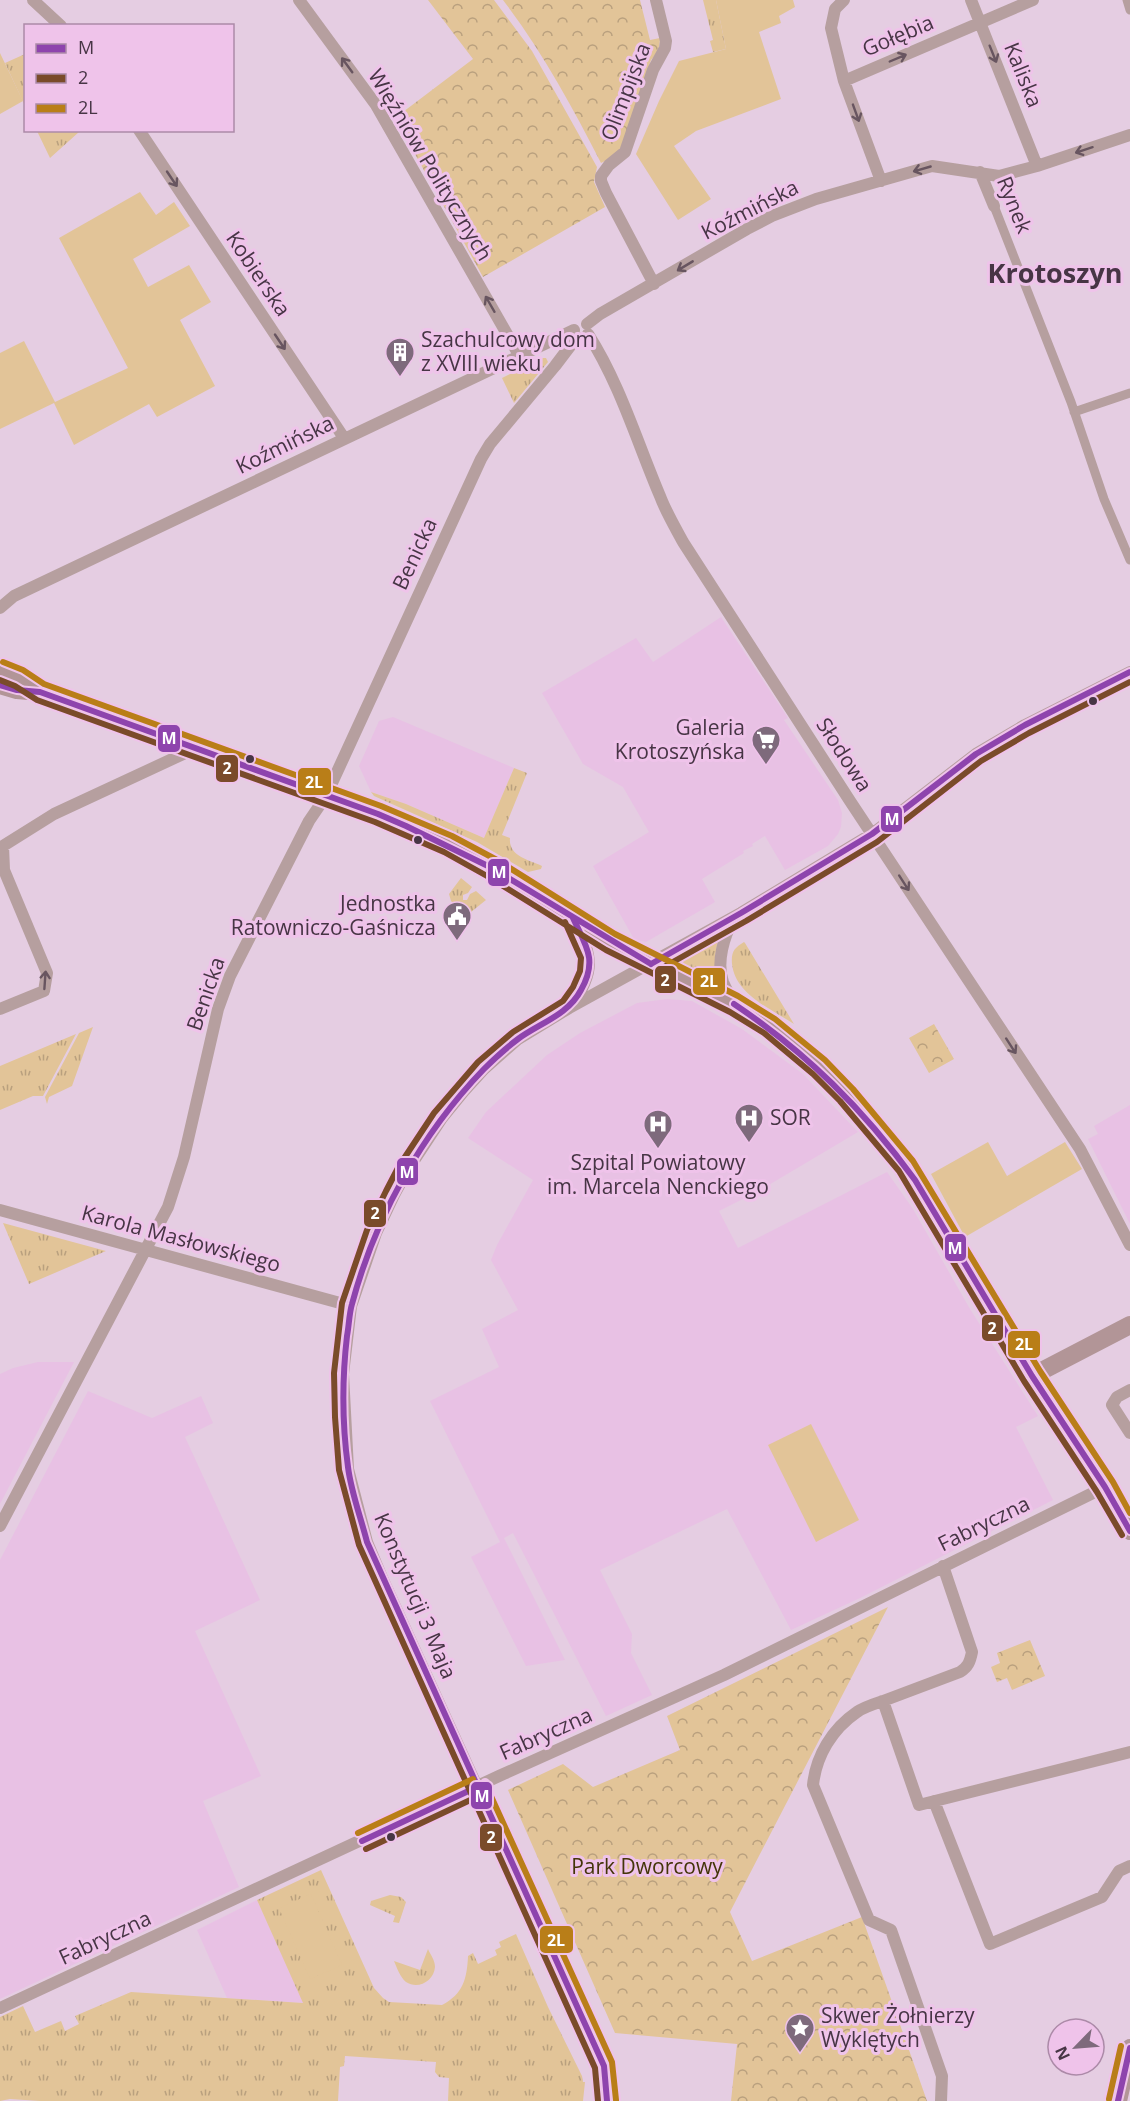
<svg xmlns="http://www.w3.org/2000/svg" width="1130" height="2101" font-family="'Open Sans',sans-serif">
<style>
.built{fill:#e8c1e4}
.grass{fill:url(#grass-tufts)}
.park{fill:url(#park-crowns)}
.garden{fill:#e2c498}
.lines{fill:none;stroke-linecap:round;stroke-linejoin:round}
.pedestrian{stroke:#b69f9f;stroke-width:9}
.minor{stroke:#b69f9f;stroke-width:12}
.primary{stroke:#b29597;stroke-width:18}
.bus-1-casing{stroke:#efc3ea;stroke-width:10}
.bus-2-casing{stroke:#efc3ea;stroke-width:10}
.bus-3-casing{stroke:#efc3ea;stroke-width:10}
.bus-1{stroke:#8e44ad;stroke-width:6}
.bus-2{stroke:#7a4b2a;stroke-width:6}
.bus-3{stroke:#b97e18;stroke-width:6}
.oneway{stroke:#685560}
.bus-dot{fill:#473545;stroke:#efc3ea;stroke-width:2}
.labels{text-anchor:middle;stroke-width:6;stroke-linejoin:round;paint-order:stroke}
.street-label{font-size:21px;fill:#473545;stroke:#efc3ea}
.poi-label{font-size:21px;fill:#473545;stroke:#efc3ea;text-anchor:start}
.park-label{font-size:21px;fill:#443509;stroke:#efc3ea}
.district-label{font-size:27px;font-weight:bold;fill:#473545;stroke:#efc3ea}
.line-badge{stroke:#efc3ea;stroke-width:2}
.badge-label{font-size:16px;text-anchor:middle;font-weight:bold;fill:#fff}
</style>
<defs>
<pattern id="grass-tufts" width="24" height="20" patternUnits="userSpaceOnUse" patternTransform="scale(1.5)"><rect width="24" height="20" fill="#e2c498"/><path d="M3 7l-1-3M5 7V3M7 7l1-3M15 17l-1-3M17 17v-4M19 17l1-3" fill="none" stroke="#b9a07e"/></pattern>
<pattern id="park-crowns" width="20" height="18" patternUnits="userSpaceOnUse" patternTransform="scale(1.5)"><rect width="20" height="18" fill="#e2c498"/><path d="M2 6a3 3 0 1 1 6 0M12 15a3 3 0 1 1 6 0" fill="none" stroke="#b9a07e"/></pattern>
</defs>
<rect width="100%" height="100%" fill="#e5cde2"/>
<path class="built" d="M 721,617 L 788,718 L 784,720 L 838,800 L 842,813 L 841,827 L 838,834 L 828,846 L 785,870 L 765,836 L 752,844 L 753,846 L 743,851 L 744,853 L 702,879 L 715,902 L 646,942 L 634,939 L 593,866 L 649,832 L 623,787 L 583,764 L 542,693 L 636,638 L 653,662 Z
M 393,717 L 514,768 L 484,838 L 406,804 L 371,792 L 359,766 L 379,721 Z
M 667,999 L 692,1001 L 742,1029 L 803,1074 L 858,1132 L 757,1192 L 719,1211 L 738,1248 L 887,1172 L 913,1209 L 970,1309 L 1038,1416 L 1016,1427 L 1053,1500 L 860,1598 L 791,1630 L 727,1509 L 600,1570 L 632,1634 L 631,1653 L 652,1695 L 606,1716 L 513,1533 L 504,1538 L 565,1660 L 526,1666 L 471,1557 L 500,1542 L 430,1401 L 499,1367 L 482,1329 L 518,1310 L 491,1260 L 497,1245 L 533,1180 L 468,1138 L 486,1112 L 547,1055 L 580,1033 L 637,1003 Z
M 1130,1105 L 1130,1224 L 1088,1139 L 1098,1134 L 1094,1126 Z
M 38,1362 L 74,1362 L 0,1504 L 0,1374 L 13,1368 Z
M 88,1391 L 152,1418 L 201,1396 L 213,1423 L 185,1437 L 260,1600 L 195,1631 L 261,1776 L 203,1801 L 239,1887 L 0,1999 L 0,1560 Z
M 257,1900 L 304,2003 L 227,1998 L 197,1930 Z"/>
<path class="grass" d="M 703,0 L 716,0 L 726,49 L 713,52 L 710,41 L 713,40 Z
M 25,54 L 25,106 L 5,63 Z
M 78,130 L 79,132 L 50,158 L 37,131 Z
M 543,358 L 546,358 L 548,362 L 514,403 L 502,378 Z
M 514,768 L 527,773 L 502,835 L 510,838 C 508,856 529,860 542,866 L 541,869 L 528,872 L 477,842 L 374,796 L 371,792 L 406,804 L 484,838 Z
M 461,878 L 472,887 L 468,893 L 463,895 L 463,900 L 467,900 L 470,894 L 476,891 L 486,900 L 466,916 L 451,901 L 449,894 Z
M 715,938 L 718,940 L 715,957 L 717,984 L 687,970 L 683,962 L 685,957 Z
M 744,942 L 745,943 L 794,1024 C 771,1009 735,994 732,964 C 731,952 734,948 744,942 Z
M 93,1027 L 72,1086 L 49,1097 L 47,1104 L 45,1097 L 79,1033 Z
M 76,1034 L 43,1096 L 33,1096 L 0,1110 L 0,1066 Z
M 3,1223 L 106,1251 L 29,1284 Z
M 321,1870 L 374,1988 L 383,1998 L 389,2002 L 442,2005 C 463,1994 467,1979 468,1956 L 473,1953 L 478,1964 L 497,1955 L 495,1950 L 501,1947 L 499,1942 L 516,1934 L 548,2007 L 582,2076 L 583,2082 L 585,2082 L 583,2101 L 448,2101 L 449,2078 L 439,2077 L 435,2072 L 436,2062 L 345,2056 L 344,2066 L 340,2067 L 338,2101 L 40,2101 L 10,2099 L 0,2101 L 0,2017 L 23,2006 L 35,2032 L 61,2021 L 65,2031 L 79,2024 L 75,2016 L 131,1992 L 303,2003 L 257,1900 Z
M 390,1895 L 401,1897 L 406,1902 L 399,1923 L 393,1922 L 395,1916 L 370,1905 L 371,1901 Z
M 428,1949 C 430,1954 435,1960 435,1967 C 434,1981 418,1990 406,1982 C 400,1977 397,1968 394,1961 L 420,1970 Z"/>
<path class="park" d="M 428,0 L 494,0 L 532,51 L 597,167 L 594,182 L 605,207 L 483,277 L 395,118 L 473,59 Z
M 503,0 L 640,0 L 650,40 L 660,38 C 660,47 657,54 651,60 L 623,145 C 617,155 611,158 601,163 C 572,106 542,51 503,0 Z
M 934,1024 L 954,1059 L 929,1073 L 909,1038 Z
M 888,1607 L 730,1912 L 752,1961 L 862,1917 L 927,2101 L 731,2101 L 737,2044 L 615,2033 L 508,1790 L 563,1764 L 593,1787 L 680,1750 L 667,1716 Z
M 1030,1640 L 1045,1676 L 1012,1690 L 1007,1678 L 997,1682 L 991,1667 L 1000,1663 L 997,1653 Z"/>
<path class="garden" d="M 716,0 L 793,0 L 795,7 L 779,16 L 781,23 L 759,32 L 781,99 L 696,131 L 674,146 L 711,199 L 678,220 L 636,154 L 659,101 L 679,61 L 726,49 Z
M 0,53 L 23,101 L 0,114 Z
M 140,192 L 156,215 L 174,202 L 190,226 L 133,259 L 148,287 L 189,265 L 211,302 L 180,320 L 215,386 L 157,417 L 149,404 L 74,445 L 54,403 L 0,429 L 0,353 L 24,341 L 55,402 L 128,368 L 59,238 Z
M 988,1142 L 1007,1176 L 1065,1142 L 1082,1169 L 965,1237 L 931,1174 Z
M 811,1424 L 859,1520 L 816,1542 L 768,1445 Z
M 311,1894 L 342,1965 L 310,1979 L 279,1908 Z"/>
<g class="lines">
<path class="pedestrian" d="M 1127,0 L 1130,10
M 994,206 L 1071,402 L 1104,499 L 1130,560
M 1074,412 L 1130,393"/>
<path class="minor" d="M 33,0 L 61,26
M 299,0 L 376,105 L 519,355
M 844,0 L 835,9 L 831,28 L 844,81 L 881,181
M 971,0 L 1037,166
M 844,81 L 1033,0
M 139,130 L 344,438
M 980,172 L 994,206
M 654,284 L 606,193 L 601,181 L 601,176 L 609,165 L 625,152 L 653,70 L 665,48 L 666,41 L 656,0
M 587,324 L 600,314 L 747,229 L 772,216 L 816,199 L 932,166 L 999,176 L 1037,166 L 1130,135
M 588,334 C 620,384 637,442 660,496 C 666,512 675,527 683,542 L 850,801 L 1080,1149 L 1130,1245
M 0,608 L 14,596 L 574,330
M 734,918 C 724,936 716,962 723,982 C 726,989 730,996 734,1003
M 572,1005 C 595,972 593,957 575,922
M 0,1009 L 44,991 L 47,973 L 4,870 L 3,846 L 54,814 L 196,748
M 0,1210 L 351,1306
M 1130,1390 L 1117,1397 L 1112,1405 L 1130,1433
M 0,1526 L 168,1207 L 184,1157 L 218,1009 L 230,976 L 309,821 L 326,796 L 481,459 L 490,444 L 555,366 L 577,337
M 943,1566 L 972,1652 C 970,1662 968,1667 960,1672 L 883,1701 L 919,1805 L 1130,1752
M 883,1701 C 874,1704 864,1707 857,1712 C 832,1729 816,1756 813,1785 L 869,1920 L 891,1930 L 942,2076 L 941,2101
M 934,1801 L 990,1944 L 1102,1897 L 1119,1871 L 1130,1866
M 0,2008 L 499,1776 L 724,1675 L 1105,1487
M 607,2101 L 604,2066 L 383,1580 L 367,1542 L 348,1469 L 343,1374 L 351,1306 L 376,1233 L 394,1195 L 407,1171 L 442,1118 L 464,1091 L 484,1069 L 518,1039 L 569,1008 L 741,913 L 872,834 L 976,754 L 1025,725 L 1130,672"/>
<path class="primary" d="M 0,670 L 19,678 L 39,691
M 0,685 L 17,690 L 40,692 L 378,814 C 417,831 457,847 494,869 C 534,893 572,920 613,943 C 652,966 694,982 733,1003 C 764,1020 794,1044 820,1068 C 907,1148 958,1253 1018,1354 C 1055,1414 1097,1470 1130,1531
M 1032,1376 L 1130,1325
M 1118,2101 L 1130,2048"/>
<g class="bus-1-casing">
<path id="bus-1" d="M 0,685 L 17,690 L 40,692 L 378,814 L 406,826 L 490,867 L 651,964
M 573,918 C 586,946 598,960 581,990 C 568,1015 540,1023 518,1039 C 506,1048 494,1059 484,1069 C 421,1134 375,1218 352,1304 C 349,1314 349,1326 347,1336 C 342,1379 342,1423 348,1467 C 351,1492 361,1518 367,1542 L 604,2066 L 607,2101
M 651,964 L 741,913 L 872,834 L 976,754 L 1025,725 L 1130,672
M 734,1004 C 807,1053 863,1109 915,1180 L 1032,1376 L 1105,1487 L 1130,1531
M 362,1841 L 477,1787
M 1118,2101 L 1130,2048"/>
</g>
<g class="bus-2-casing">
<path id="bus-2" d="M 0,680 L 15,686 L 37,700 L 375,822 L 444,852 L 487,876 L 606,950 L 730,1012 L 764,1033 L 813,1074 L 840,1101 L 899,1171 L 1024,1381 L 1097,1492 L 1122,1535
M 565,922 L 581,958 L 580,971 L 573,987 L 563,1001 L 513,1032 L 478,1062 L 434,1113 L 399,1166 L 386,1191 L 367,1230 L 342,1303 L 334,1373 L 335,1417 L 339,1470 L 359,1545 L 595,2068 L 598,2101
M 655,972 L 746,921 L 877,842 L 981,761 L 1029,733 L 1130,682
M 366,1849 L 481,1795"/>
</g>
<g class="bus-3-casing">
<path id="bus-3" d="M 3,662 L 23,670 L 44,684 L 381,806 L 452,836 L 497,860 L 615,934 L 738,996 L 775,1019 L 825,1060 L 853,1089 L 913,1161 L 1040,1371 L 1113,1482 L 1130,1513
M 485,1783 L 612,2062 L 616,2100
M 358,1833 L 473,1779
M 1109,2099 L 1121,2046"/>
</g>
<use href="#bus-1" class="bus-1"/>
<use href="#bus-2" class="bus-2"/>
<use href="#bus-3" class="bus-3"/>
</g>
<defs><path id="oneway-shaft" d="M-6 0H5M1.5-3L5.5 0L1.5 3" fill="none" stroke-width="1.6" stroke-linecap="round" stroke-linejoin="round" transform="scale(1.5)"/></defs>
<g class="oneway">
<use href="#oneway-shaft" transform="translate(993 54) rotate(68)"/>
<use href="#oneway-shaft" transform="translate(898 58) rotate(-23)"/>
<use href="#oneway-shaft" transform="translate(347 65) rotate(-126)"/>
<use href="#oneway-shaft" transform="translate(856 113) rotate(70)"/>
<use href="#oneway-shaft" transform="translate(1084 150) rotate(162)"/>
<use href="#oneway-shaft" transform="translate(922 169) rotate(164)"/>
<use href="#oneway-shaft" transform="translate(172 179) rotate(56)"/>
<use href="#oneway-shaft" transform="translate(685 266) rotate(149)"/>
<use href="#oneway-shaft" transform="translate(490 304) rotate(-120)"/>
<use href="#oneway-shaft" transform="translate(280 342) rotate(56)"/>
<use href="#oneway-shaft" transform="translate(904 883) rotate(57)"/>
<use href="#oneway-shaft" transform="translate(45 980) rotate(-86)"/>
<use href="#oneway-shaft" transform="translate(1011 1046) rotate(57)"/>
</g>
<defs>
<g id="building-pin" transform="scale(1.5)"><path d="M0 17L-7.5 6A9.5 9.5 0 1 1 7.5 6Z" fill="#7e6a7c" stroke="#efc3ea"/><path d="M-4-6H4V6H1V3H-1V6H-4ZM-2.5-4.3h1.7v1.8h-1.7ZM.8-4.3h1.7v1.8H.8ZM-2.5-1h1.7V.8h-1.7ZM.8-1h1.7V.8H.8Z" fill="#fff"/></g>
<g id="supermarket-pin" transform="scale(1.5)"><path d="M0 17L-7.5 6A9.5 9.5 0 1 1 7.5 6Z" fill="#7e6a7c" stroke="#efc3ea"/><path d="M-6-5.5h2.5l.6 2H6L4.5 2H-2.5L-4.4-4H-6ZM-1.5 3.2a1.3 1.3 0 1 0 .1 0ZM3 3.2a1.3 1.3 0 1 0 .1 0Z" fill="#fff"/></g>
<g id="civic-pin" transform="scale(1.5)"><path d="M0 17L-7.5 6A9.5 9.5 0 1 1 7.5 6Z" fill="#7e6a7c" stroke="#efc3ea"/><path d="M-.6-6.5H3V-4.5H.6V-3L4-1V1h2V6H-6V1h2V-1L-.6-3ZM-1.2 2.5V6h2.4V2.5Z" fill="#fff"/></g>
<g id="hospital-pin" transform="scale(1.5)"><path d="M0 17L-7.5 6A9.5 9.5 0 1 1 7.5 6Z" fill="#7e6a7c" stroke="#efc3ea"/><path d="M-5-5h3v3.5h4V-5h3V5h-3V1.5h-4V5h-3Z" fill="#fff"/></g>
<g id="sight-pin" transform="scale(1.5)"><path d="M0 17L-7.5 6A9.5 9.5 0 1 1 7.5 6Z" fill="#7e6a7c" stroke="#efc3ea"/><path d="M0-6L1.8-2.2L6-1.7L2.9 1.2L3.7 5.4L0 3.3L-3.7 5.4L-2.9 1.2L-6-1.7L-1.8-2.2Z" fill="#fff"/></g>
</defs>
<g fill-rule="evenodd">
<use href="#building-pin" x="400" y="352"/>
<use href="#supermarket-pin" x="766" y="740"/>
<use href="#civic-pin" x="457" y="916"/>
<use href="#hospital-pin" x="749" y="1118"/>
<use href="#hospital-pin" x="658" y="1124"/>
<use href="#sight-pin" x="800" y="2028"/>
</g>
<g class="bus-dot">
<circle cx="1093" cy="701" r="5"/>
<circle cx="250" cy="759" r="5"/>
<circle cx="418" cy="840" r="5"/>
<circle cx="391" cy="1837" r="5"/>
</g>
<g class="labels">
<g class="street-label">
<text transform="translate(898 36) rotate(-23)" y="7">Gołębia</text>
<text transform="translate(1023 75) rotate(68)" y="7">Kaliska</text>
<text transform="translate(626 92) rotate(-69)" y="7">Olimpijska</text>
<text transform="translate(430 165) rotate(59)" y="7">Więźniów Politycznych</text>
<text transform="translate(1014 205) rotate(68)" y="7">Rynek</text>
<text transform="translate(750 210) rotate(-27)" y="7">Koźmińska</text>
<text transform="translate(258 274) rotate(56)" y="7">Kobierska</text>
<text transform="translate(285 445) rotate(-26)" y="7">Koźmińska</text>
<text transform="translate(415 554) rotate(-65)" y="7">Benicka</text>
<text transform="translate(844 755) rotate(57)" y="7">Słodowa</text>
<text transform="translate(206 994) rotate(-71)" y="7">Benicka</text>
<text transform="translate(181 1239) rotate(15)" y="7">Karola Masłowskiego</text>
<text transform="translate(984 1524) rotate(-26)" y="7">Fabryczna</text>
<text transform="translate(415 1596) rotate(67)" y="7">Konstytucji 3 Maja</text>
<text transform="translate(546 1734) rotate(-24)" y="7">Fabryczna</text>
<text transform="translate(105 1938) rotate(-25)" y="7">Fabryczna</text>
</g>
<g class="poi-label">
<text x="421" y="347">Szachulcowy dom<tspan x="421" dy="24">z XVIII wieku</tspan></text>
<text x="745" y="735" text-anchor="end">Galeria<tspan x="745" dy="24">Krotoszyńska</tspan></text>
<text x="436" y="911" text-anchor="end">Jednostka<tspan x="436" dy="24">Ratowniczo-Gaśnicza</tspan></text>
<text x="770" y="1125">SOR</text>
<text x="658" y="1170" text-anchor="middle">Szpital Powiatowy<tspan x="658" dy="24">im. Marcela Nenckiego</tspan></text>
<text x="821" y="2023">Skwer Żołnierzy<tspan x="821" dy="24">Wyklętych</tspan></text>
</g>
<g class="park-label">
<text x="647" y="1874">Park Dworcowy</text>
</g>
<g class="district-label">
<text x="1055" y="283">Krotoszyn</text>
</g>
</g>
<g class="line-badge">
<rect x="157" y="724" width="24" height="29" rx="6" fill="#8e44ad"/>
<rect x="215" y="754" width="24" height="29" rx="6" fill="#7a4b2a"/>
<rect x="297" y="767" width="35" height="29" rx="6" fill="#b97e18"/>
<rect x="880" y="805" width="23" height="28" rx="6" fill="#8e44ad"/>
<rect x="487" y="858" width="23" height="29" rx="6" fill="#8e44ad"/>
<rect x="654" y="965" width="23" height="29" rx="6" fill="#7a4b2a"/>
<rect x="692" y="967" width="34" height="29" rx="6" fill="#b97e18"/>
<rect x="396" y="1157" width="23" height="29" rx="6" fill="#8e44ad"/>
<rect x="363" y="1199" width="24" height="29" rx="6" fill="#7a4b2a"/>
<rect x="944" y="1233" width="23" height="29" rx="6" fill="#8e44ad"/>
<rect x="981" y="1314" width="23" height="28" rx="6" fill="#7a4b2a"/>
<rect x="1007" y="1330" width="34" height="29" rx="6" fill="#b97e18"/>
<rect x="470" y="1781" width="23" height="29" rx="6" fill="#8e44ad"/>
<rect x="479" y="1823" width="24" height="29" rx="6" fill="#7a4b2a"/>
<rect x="539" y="1925" width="35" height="29" rx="6" fill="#b97e18"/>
</g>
<g class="badge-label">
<text x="169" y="744">M</text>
<text x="227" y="774">2</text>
<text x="314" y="788">2L</text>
<text x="892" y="825">M</text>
<text x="499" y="878">M</text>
<text x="665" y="986">2</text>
<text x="709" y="987">2L</text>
<text x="407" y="1178">M</text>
<text x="375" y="1219">2</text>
<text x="955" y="1254">M</text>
<text x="992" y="1334">2</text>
<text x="1024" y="1350">2L</text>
<text x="482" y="1802">M</text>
<text x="491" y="1843">2</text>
<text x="556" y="1946">2L</text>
</g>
<rect x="24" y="24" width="210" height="108" fill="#efc3ea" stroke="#ac8aa8" stroke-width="1.5"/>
<rect x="36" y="44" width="30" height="9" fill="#8e44ad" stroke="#ac8aa8" stroke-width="1.5"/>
<text x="78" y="54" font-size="18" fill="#473545">M</text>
<rect x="36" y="74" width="30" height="9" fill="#7a4b2a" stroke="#ac8aa8" stroke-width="1.5"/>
<text x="78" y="84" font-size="18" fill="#473545">2</text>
<rect x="36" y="104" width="30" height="9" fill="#b97e18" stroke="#ac8aa8" stroke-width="1.5"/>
<text x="78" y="114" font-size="18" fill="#473545">2L</text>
<g transform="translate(1076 2047) rotate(245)"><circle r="28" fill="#efc3ea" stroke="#ac8aa8" stroke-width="1.5"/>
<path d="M0-4.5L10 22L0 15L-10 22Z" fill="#7e6a7c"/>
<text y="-9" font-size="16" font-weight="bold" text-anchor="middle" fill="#473545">N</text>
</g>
</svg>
